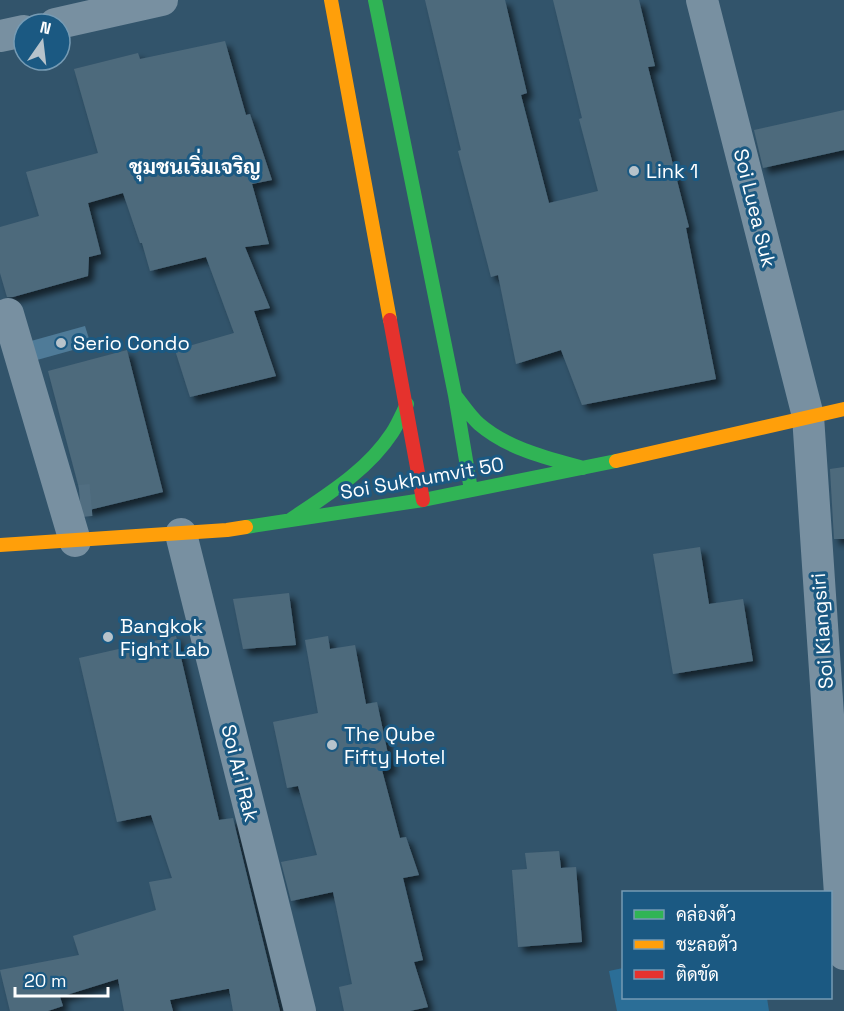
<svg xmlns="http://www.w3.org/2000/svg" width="844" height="1011" font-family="'Space Grotesk',Sarabun,sans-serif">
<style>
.green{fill:#2b6e97}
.water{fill:#4f7b98}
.building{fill:#4e6a7c;filter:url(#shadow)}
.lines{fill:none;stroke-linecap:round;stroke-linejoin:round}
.street-tunnel{stroke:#516e81;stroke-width:32;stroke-dasharray:32 16;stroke-linecap:butt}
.street{stroke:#7890a1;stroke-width:32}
.fast{stroke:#30b455;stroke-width:14}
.slow{stroke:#ff9f0a;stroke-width:14}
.jam{stroke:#e5322d;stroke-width:14}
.poi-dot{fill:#b7c3cb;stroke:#1b5982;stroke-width:2}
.labels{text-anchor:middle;stroke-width:6;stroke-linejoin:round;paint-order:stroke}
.poi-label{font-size:20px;fill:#fff;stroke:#1b5982;text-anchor:start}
.street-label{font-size:20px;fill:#fff;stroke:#1b5982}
.neighbourhood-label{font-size:21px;font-weight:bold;fill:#fff;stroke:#1b5982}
</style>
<defs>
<filter id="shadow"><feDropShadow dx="5.5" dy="5.5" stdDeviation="3" flood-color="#0009"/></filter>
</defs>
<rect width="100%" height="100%" fill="#32546b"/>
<path class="green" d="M 623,968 L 624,998 L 767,998 L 769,1011 L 617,1011 L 609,971 Z"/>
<path class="water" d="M 85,326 L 91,345 L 37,360 L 31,341 Z"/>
<path class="building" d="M 425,0 L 505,0 L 527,93 L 521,95 L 549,203 L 598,191 L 579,119 L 582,118 L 553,0 L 639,0 L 655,66 L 648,67 L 689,227 L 686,228 L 716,379 L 582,405 L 561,350 L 516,364 L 498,275 L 491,277 L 458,151 L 461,150 Z
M 225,41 L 246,115 L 250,114 L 272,180 L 252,184 L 269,244 L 245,247 L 270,308 L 254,311 L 276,376 L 190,397 L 175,350 L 234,333 L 206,257 L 150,271 L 142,243 L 140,243 L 123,193 L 88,203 L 101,254 L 89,257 L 88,276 L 13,297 L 7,297 L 0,273 L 0,227 L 39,216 L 26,172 L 98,153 L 74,69 L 138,53 L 140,59 Z
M 844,110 L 844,150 L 763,168 L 754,130 Z
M 127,350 L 163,492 L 85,511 L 48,371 Z
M 844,467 L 844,539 L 834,539 L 830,469 Z
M 700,547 L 709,604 L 743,599 L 753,661 L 673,674 L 653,554 Z
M 289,593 L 296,645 L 243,649 L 233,599 Z
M 176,636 L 219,820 L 233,818 L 280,1011 L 233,1011 L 229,989 L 227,989 L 170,1000 L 173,1011 L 124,1011 L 118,979 L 60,997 L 63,1006 L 48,1011 L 10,1011 L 0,970 L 79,955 L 73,936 L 156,910 L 149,882 L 172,878 L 151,815 L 117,822 L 79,658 Z
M 328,636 L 330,649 L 355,645 L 366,704 L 377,702 L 391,768 L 382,770 L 400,838 L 406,837 L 419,875 L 403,878 L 423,960 L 414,962 L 428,1007 L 410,1011 L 344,1011 L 339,987 L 352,984 L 333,892 L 291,901 L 281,862 L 317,855 L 298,786 L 287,788 L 273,722 L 318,713 L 305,640 Z
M 559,851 L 561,868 L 576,867 L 582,942 L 518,947 L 512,870 L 527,869 L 525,853 Z"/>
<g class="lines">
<path class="street-tunnel" d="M 80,501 L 91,500"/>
<path class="street" d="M 702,0 L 808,416 L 844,954
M 55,24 L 162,0
M 0,36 L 24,31
M 8,314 L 75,541
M 181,534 L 300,1011"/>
<path class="fast" d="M 375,0 L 455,395 L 471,490
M 455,395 C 463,405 470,416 479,424 C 508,449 547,458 583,468
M 290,520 C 327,495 367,471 392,433 C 398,424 402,414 407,404
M 246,527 L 423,500 L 616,461"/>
<path class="slow" d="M 331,0 L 390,320
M 616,461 L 844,409
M 0,545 L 227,530 L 246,527"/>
<path class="jam" d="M 390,320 L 423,500"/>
</g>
<g class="poi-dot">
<circle cx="634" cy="171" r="6"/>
<circle cx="61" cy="343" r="6"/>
<circle cx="108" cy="637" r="6"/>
<circle cx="332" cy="745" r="6"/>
</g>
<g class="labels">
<g class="poi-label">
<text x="646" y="178">Link 1</text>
<text x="73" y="350">Serio Condo</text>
<text x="120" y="633">Bangkok<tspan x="120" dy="23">Fight Lab</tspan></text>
<text x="344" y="741">The Qube<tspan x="344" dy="23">Fifty Hotel</tspan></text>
</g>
<g class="street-label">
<text transform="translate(755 208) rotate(76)" y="7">Soi Luea Suk</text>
<text transform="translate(422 478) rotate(-10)" y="7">Soi Sukhumvit 50</text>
<text transform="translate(822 631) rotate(-94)" y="7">Soi Kiangsiri</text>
<text transform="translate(240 773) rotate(76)" y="7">Soi Ari Rak</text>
</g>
<g class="neighbourhood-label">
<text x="195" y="174">ชุมชนเริ่มเจริญ</text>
</g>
</g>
<rect x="622" y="891" width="210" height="108" fill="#1b5982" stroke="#769bb4" stroke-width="1.5"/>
<rect x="634" y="910" width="30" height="9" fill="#30b455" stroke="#769bb4" stroke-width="1.5"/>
<text x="676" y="921" font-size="18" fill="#ffffff">คล่องตัว</text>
<rect x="634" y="940" width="30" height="9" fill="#ff9f0a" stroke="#769bb4" stroke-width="1.5"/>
<text x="676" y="951" font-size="18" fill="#ffffff">ชะลอตัว</text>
<rect x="634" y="970" width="30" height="9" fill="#e5322d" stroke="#769bb4" stroke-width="1.5"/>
<text x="676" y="981" font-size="18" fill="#ffffff">ติดขัด</text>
<g transform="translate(42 42) rotate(14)"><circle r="28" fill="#1b5982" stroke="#769bb4" stroke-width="1.5"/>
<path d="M0-4.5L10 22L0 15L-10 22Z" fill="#b7c3cb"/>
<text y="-9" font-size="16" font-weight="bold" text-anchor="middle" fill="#ffffff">N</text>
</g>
<path d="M15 987v9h93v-9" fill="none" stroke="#ffffff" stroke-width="3"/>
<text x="24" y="987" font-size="18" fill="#ffffff" stroke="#1b5982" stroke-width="4.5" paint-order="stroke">20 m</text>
</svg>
